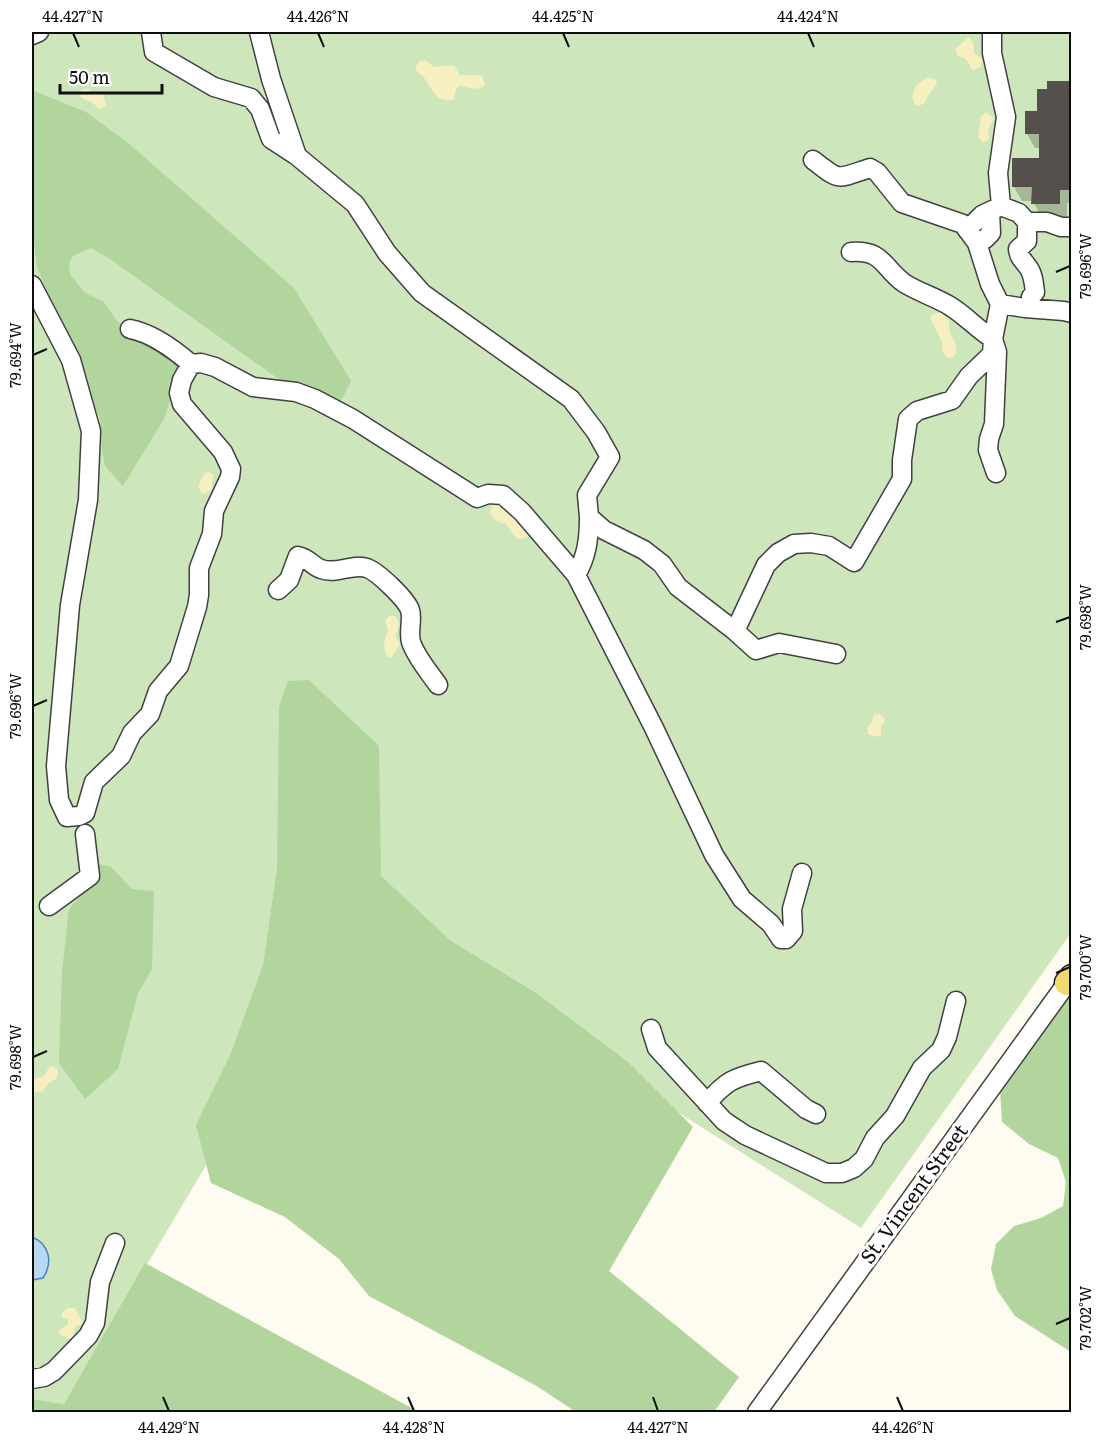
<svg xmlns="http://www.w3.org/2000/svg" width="1103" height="1444" font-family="Literata,serif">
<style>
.green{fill:#cee6bc}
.forest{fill:#b1d59c}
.sand{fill:#f6efc0}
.water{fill:#b8d7f1;stroke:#4585c3;stroke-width:1.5}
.shadow{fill:#0003}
.building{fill:#55504b}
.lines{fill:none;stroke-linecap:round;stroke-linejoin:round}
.minor-casing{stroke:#414141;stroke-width:21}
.major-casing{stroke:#1f1f1f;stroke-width:27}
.minor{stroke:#fff;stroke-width:18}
.major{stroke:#eeda70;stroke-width:24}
.ticks{fill:none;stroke:#0e0e0e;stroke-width:2}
.labels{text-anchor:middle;stroke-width:6;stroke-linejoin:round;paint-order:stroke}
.street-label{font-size:20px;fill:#0e0e0e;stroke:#fff}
.neatline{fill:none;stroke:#0e0e0e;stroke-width:2}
.ticks-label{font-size:15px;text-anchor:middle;fill:#0e0e0e}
</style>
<rect width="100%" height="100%" fill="#fefcf0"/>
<path class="green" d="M 32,32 L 1071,32 L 1071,933 L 861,1228 L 358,910 L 64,1404 L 32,1399 Z"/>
<path class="forest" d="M 32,90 L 86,112 L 127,142 L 294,288 L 351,381 L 339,405 L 287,385 L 110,259 L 91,248 L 73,256 L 69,264 L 70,274 L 85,293 L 104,302 L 117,321 L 182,362 L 164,419 L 123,486 L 105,466 L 102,451 L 100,419 L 37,267 L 32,225 Z
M 309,680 L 379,746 L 381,876 L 451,941 L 536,993 L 628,1062 L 693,1127 L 609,1271 L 739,1377 L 714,1412 L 576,1412 L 535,1385 L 369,1296 L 339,1259 L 285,1217 L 211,1183 L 196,1125 L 231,1053 L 263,965 L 277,870 L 279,707 L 288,681 Z
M 99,864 L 111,867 L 132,889 L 154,891 L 152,969 L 138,993 L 118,1069 L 85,1099 L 59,1063 L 62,971 L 69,909 L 89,885 Z
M 1071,994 L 1071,1352 L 1015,1316 L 997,1290 L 991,1269 L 996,1244 L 1014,1226 L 1041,1218 L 1063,1206 L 1066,1182 L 1058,1158 L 1029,1144 L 1002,1122 L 1000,1091 Z
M 145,1263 L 419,1412 L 32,1412 L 32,1399 L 64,1404 Z"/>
<path class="sand" d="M 969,37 L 973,42 L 974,53 L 982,59 L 981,67 L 973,70 C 969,67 969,63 966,60 C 961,55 955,58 956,48 Z
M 425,60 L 434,67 L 454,65 L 460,75 L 482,75 L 485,85 C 477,92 469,87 459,86 L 456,89 L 454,100 C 434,102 434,91 425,79 C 422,74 418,74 415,69 L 419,61 Z
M 928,77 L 936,80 L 937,84 L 929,94 L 924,104 L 916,106 L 912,97 L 916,85 Z
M 84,89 L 88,89 L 94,94 L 103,94 L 106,105 L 103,108 L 99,109 L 93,103 L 81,98 L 80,91 Z
M 986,112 L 994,118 L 988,129 L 989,138 L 987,141 L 982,142 L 978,136 L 981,116 Z
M 935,313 L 941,313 L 949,321 C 949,323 949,330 950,332 C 953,342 961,347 953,357 L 949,358 L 943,353 L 942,342 L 931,320 L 931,316 Z
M 208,472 L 213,474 L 212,490 L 203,494 L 198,487 L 204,474 Z
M 497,498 L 529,529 L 527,533 L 528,537 L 523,539 L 516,538 L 506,524 C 498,522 494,520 490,513 L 494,499 Z
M 391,615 L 395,616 C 401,623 399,628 395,635 L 400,644 L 392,657 L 388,657 C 382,649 384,639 388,631 L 385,620 Z
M 879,714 L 884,717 L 885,721 L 881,727 L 881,735 L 875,737 L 868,734 L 867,728 L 871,724 L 874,715 Z
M 53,1066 L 58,1070 L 57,1078 L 49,1083 L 42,1092 L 34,1092 L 32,1090 L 33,1080 L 45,1075 L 49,1067 Z
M 67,1308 L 75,1308 L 83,1323 L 75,1327 L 73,1337 L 69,1339 L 59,1334 L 59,1331 L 68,1324 L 68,1319 L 63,1318 L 61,1314 Z"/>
<path class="water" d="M 32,1237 C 50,1244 53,1263 43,1278 L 32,1280 Z"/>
<path class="shadow" d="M 1072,82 L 1072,203 L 1067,203 L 1067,217 L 1041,217 L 1033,201 L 1022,201 L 1014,187 L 1041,160 L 1041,148 L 1035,148 L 1027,134 L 1049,90 Z"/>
<path class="building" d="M 1047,81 L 1072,81 L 1072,190 L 1060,190 L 1060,204 L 1031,204 L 1032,187 L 1012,187 L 1012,158 L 1039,158 L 1039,134 L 1025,134 L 1025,111 L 1037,111 L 1037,89 L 1047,89 Z"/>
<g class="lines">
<g class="minor-casing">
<path id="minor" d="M 151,32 L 154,52 L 214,87 L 251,98 L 260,109 L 271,139 L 297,156 L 355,204 L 387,253 L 422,293 L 571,399 L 596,432 L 610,457 L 587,495 L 589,517 L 604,530 L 644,550 L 662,564 L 678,587 L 735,631
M 259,32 L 271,79 L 297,156
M 32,35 L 39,32
M 813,160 C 841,182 836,179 870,168 L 877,172 L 902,203 L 963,224 L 977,243 L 990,284 L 1000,304 L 993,339 C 977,329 966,316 950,306 C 935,297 918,292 904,283 C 882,267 884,250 851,252
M 1001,206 L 1019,213 L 1027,222 L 1027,241 L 1018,249 C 1019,258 1023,260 1028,267 C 1033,273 1034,284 1035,292 L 1031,297
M 1027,222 L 1047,222 L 1061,227 L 1072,227
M 967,230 L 982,215 L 1001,206 L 998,173 L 1006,117 L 992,53 L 992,32
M 977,243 L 985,239 L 991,233 L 990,212
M 32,285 L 71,360 L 91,431 L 88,500 L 70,605 L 56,766 L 59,800 L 67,817 L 79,816 L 85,813 L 94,782 L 121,756 L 132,733 L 150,714 L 158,691 L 179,666 L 197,607 L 199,595 L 199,568 L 212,534 L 214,511 L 230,477 L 231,469 L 223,452 L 182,404 L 179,393 L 182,380 L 191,364
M 1000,304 L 1025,308 L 1064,311 L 1072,313
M 130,329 C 151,333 175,350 191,364 L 201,363 L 215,367 L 253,387 L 296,392 L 315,399 L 353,419 L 477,498 L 488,494 L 503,495 L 522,512 L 576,575 L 654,728 L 714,855 L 742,899 L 771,924 L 781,939 L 786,939 L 793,931 L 792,909 L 802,873
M 576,575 C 587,556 589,539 589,517
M 278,590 L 289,580 L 298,556 C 309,558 312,566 321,569 C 337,575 352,563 367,568 C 378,572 406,599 410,610 C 413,619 408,632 411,642 C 416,657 429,672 438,685
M 836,654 L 779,643 L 756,650 L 735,631 L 766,565 L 778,553 L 794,544 L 811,543 L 829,546 L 854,562 L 902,479 L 902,460 L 908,419 L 917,411 L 952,400 L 969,376 L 992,354 L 993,339 L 997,352 L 994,424 L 989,439 L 988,450 L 996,473
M 49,906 L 90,876 L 85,834
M 651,1029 L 657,1048 L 724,1121 L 745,1135 L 826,1173 L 842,1173 L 854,1168 L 864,1159 L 875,1138 L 895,1116 L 922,1068 L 941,1050 L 947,1037 L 956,1001
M 707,1103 C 726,1081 733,1078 761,1071 L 806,1109 L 816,1114
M 32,1379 L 44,1377 L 54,1371 L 88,1336 L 95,1323 L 100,1282 L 115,1243
M 757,1412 L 1067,983"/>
</g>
<g class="major-casing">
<path id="major" d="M 1067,983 L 1072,977"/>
</g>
<use href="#minor" class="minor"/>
<use href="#major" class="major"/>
</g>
<path class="ticks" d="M 73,33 L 79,47M 318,33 L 324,47M 563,33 L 569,47M 808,33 L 814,47M 1056,272 L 1070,266M 33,355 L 47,349M 1056,622 L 1070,617M 33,706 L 47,700M 1056,973 L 1070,967M 33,1057 L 47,1051M 1056,1324 L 1070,1318M 163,1397 L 169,1411M 408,1397 L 414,1411M 653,1397 L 658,1411M 897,1397 L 903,1411"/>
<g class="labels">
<g class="street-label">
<text transform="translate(914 1194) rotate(-54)" y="7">St. Vincent Street</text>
</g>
</g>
<rect width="1103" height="1444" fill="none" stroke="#ffffff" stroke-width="66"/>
<path d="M60 84v9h102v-9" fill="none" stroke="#0e0e0e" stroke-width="3"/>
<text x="69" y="84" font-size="18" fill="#0e0e0e" stroke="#ffffff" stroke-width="4.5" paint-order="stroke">50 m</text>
<rect x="33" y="33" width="1037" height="1378" class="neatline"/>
<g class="ticks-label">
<text x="73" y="22">44.427°N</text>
<text x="318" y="22">44.426°N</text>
<text x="563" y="22">44.425°N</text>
<text x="808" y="22">44.424°N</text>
<text transform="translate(1086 266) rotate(-90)" y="5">79.696°W</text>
<text transform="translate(16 355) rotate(-90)" y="5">79.694°W</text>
<text transform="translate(1086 617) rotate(-90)" y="5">79.698°W</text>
<text transform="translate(16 706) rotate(-90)" y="5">79.696°W</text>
<text transform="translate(1086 967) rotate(-90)" y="5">79.700°W</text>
<text transform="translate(16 1057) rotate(-90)" y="5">79.698°W</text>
<text transform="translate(1086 1318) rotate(-90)" y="5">79.702°W</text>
<text x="169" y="1433">44.429°N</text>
<text x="414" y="1433">44.428°N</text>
<text x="658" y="1433">44.427°N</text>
<text x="903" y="1433">44.426°N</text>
</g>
</svg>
